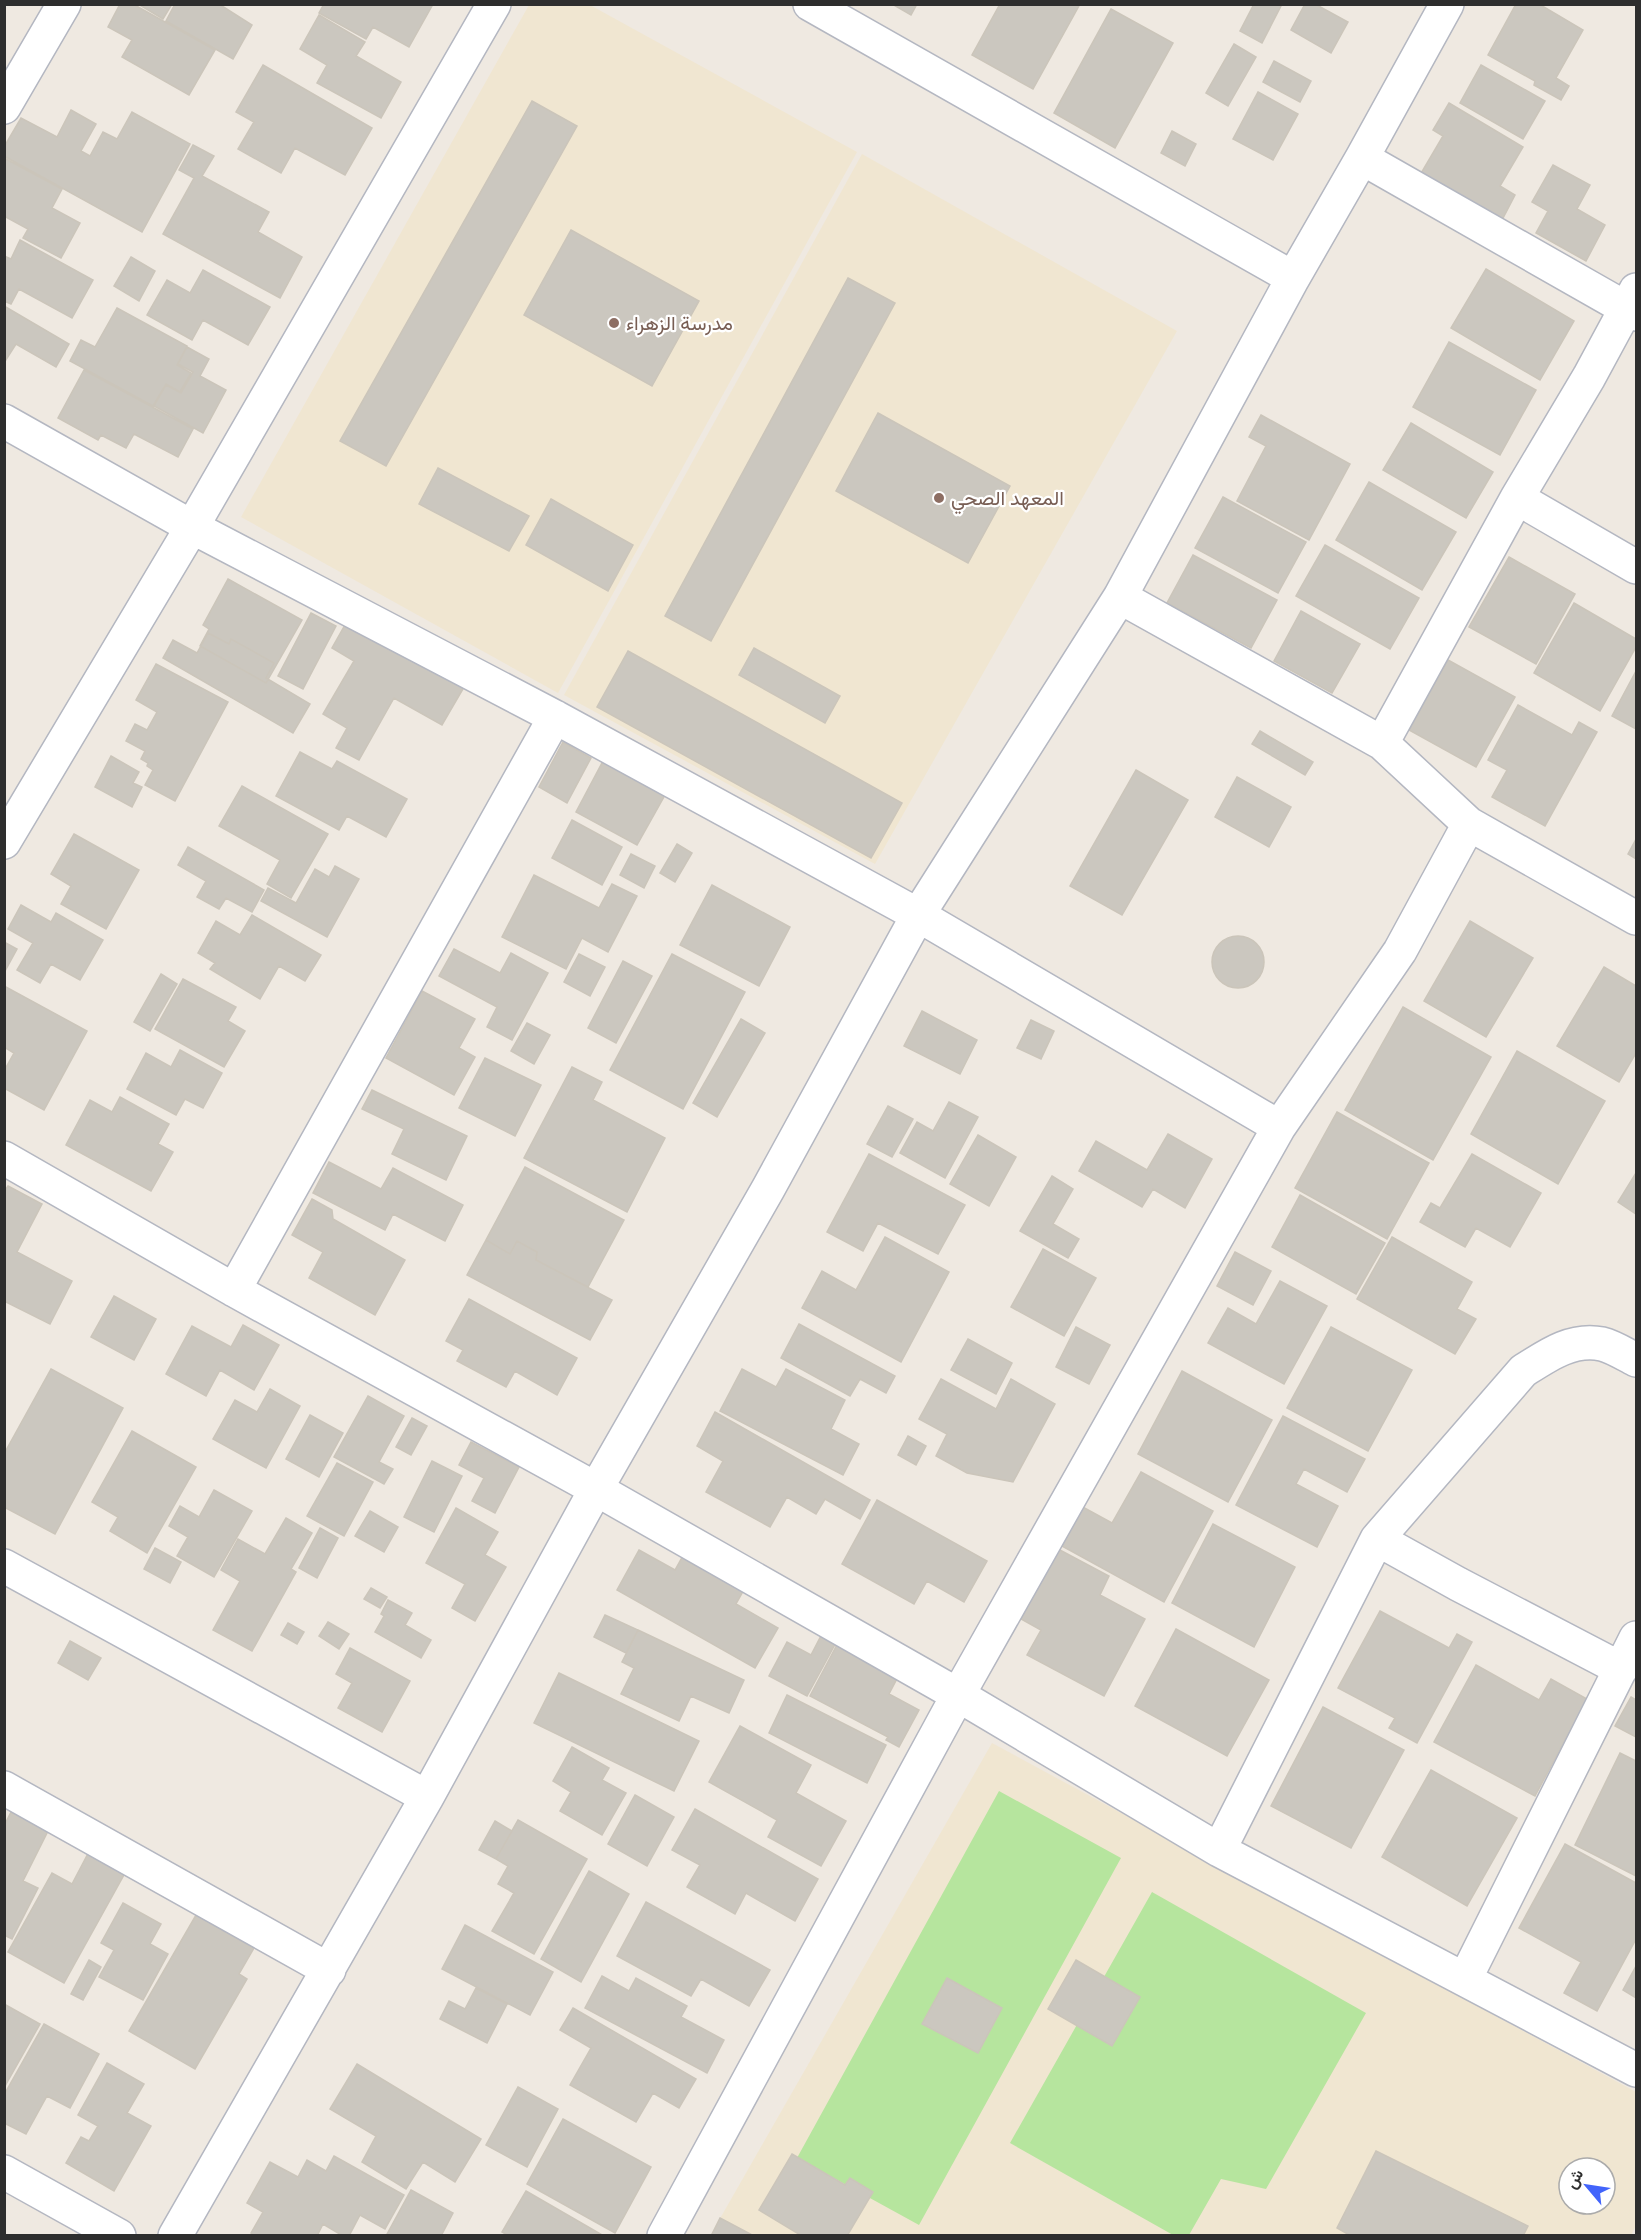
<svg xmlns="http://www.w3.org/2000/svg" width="1641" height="2240" font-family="Karla,Vazirmatn,sans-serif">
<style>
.education{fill:#f0e6d1;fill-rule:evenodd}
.green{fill:#b6e59e}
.building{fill:#cbc7bf;stroke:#cbc5ba;stroke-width:1.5}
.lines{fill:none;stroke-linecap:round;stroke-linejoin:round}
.minor-casing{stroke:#b4b7c1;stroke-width:36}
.minor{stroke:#fff;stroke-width:33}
.education-dot{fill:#8d6e63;stroke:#fff;stroke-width:2}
.labels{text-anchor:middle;stroke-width:4.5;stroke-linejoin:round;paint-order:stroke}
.education-label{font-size:20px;fill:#785e54;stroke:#fff;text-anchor:start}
</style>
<rect width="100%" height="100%" fill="#efe9e1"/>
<path class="education" d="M 529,5 L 590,5 L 857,152 L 558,693 L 241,517 Z
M 862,154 L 1177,331 L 875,864 L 564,695 Z
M 992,1743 L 1636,2092 L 1636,2226 L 1631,2235 L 710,2236 ZM 1569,2168 L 1605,2168 L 1605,2204 L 1569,2204 Z"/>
<path class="green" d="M 999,1791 L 1121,1858 L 919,2225 L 797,2158 Z
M 1152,1892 L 1366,2013 L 1266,2189 L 1221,2179 L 1189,2235 L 1173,2235 L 1010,2143 Z"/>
<path class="building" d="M 120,4 L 133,4 L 215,50 L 189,95 L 122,57 L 132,40 L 108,27 Z
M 138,4 L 172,4 L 163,19 Z
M 175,4 L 219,4 L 252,25 L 233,59 L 166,21 Z
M 324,4 L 430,4 L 432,6 L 409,47 L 373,27 L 366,39 L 319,13 Z
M 892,4 L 917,4 L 911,15 Z
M 1000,4 L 1080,4 L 1033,89 L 972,55 Z
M 1254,4 L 1282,4 L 1262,43 L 1240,31 Z
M 1305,4 L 1315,4 L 1348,22 L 1331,53 L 1291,30 Z
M 1516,4 L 1539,4 L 1583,30 L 1556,78 L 1569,86 L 1561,100 L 1534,85 L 1535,81 L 1488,55 Z
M 1111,9 L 1173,43 L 1115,148 L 1054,113 Z
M 319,15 L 365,42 L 356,56 L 401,82 L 381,118 L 317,83 L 327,65 L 300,49 Z
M 1234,44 L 1256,57 L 1228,106 L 1206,93 Z
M 1274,61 L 1311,81 L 1300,102 L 1263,82 Z
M 263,65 L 372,128 L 345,175 L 295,148 L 281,173 L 238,149 L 254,122 L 236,112 Z
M 1481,65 L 1545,101 L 1523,139 L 1460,103 Z
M 1258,92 L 1298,114 L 1273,160 L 1233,139 Z
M 532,101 L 577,126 L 386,466 L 340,441 Z
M 1449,103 L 1523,147 L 1500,186 L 1515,195 L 1501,222 L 1420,175 L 1443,136 L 1433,130 Z
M 71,110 L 96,124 L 81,151 L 90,156 L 103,132 L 117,139 L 132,112 L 190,144 L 142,232 L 4,156 L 4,147 L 21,118 L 57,137 Z
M 1172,131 L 1196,144 L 1185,166 L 1161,153 Z
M 193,145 L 214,156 L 202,176 L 269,212 L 258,232 L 302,257 L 280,298 L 163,234 L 194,178 L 179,170 Z
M 4,158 L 62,189 L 52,208 L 80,223 L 61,258 L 23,238 L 28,229 L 4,216 Z
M 1553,165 L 1590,185 L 1577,209 L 1605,225 L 1586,261 L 1536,233 L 1548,211 L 1532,202 Z
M 571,230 L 699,301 L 652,386 L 524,315 Z
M 20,240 L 93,280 L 72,318 L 19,289 L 11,304 L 4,301 L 4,256 L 11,259 Z
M 131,257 L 155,271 L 139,301 L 114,286 Z
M 1486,269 L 1574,321 L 1540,380 L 1451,328 Z
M 203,270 L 270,307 L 248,345 L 203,320 L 192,340 L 147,315 L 167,280 L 190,293 Z
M 848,278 L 895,303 L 711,641 L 665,616 Z
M 4,306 L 69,344 L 56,367 L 16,344 L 4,363 Z
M 117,308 L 187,346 L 177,365 L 191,373 L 180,392 L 166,384 L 153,406 L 70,361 L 81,340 L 95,347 Z
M 1449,342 L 1536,390 L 1500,455 L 1413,407 Z
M 187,347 L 209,359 L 200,376 L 226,390 L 203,433 L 154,406 L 166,385 L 181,393 L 193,372 L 178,364 Z
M 84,370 L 193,429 L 178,457 L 134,434 L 126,448 L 101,435 L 98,440 L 58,418 Z
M 878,413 L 1010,486 L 968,563 L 836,491 Z
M 1261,415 L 1350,464 L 1309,540 L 1237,501 L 1266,446 L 1249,437 Z
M 1411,423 L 1493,472 L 1466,518 L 1383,470 Z
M 438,468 L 529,516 L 509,551 L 419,504 Z
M 1369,482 L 1456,532 L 1422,590 L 1336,540 Z
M 1223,497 L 1306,542 L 1278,593 L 1195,548 Z
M 551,499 L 633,545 L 608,591 L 526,545 Z
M 1325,545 L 1419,598 L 1390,649 L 1296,596 Z
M 1193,555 L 1277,600 L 1251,648 L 1167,603 Z
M 1509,557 L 1575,594 L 1536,664 L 1469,627 Z
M 228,579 L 302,620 L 266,683 L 200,646 L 209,629 L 203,625 Z
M 1574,603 L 1636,639 L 1636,647 L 1600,711 L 1534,673 Z
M 1301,611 L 1360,644 L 1332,693 L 1274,661 Z
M 311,613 L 336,626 L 303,689 L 278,676 Z
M 350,616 L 467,682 L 442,725 L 394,698 L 359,760 L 336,748 L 347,728 L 323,714 L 354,661 L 332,648 Z
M 208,633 L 229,644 L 231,639 L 274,663 L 266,678 L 310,704 L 293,733 L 163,658 L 173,640 L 197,653 Z
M 754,648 L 840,696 L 825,723 L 739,675 Z
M 628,651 L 902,803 L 871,858 L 597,707 Z
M 1448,660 L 1515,697 L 1476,767 L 1409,730 Z
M 156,664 L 228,702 L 175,801 L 145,785 L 153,770 L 147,766 L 148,763 L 141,759 L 145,751 L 126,741 L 135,724 L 147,730 L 157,712 L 136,700 Z
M 1636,671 L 1636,729 L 1612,716 Z
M 1518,705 L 1572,735 L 1579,722 L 1597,732 L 1545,826 L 1492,797 L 1507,770 L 1488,760 Z
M 1260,731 L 1313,762 L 1305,775 L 1252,744 Z
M 563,742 L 591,758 L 567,803 L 539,787 Z
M 300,752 L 332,769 L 337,761 L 407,799 L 386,837 L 347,816 L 339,830 L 276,796 Z
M 111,756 L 139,772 L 133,783 L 142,787 L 132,807 L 95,787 Z
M 603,761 L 665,795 L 637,845 L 576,812 Z
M 1136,770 L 1188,800 L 1122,915 L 1070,886 Z
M 1237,777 L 1291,807 L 1269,847 L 1215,817 Z
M 242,786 L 328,834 L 291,898 L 267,884 L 280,860 L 219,826 Z
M 572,820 L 622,847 L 602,885 L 552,858 Z
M 74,834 L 139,870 L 106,929 L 61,904 L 71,886 L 51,874 Z
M 1636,839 L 1636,859 L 1628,854 Z
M 677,844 L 692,853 L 675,882 L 660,873 Z
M 188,847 L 264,890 L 252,912 L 226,898 L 219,909 L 197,897 L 206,881 L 178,865 Z
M 631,854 L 655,866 L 644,888 L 620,875 Z
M 335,866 L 359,879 L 327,937 L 261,901 L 268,888 L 296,903 L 315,869 L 329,877 Z
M 534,875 L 599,908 L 612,884 L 637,896 L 608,952 L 582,938 L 566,969 L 502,937 Z
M 712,885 L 790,927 L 759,986 L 680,945 Z
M 21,905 L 51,922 L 56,913 L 103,940 L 80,980 L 51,964 L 40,983 L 17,970 L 33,943 L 8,929 Z
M 252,915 L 321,955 L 305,981 L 279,966 L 260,999 L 210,969 L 215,963 L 198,953 L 216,921 L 240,935 Z
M 1470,921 L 1533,958 L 1486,1037 L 1424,1001 Z
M1212 962a26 26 0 1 1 52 0a26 26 0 1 1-52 0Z
M 4,942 L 17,949 L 4,973 Z
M 454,949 L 500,973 L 511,953 L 548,973 L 512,1040 L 487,1027 L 497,1007 L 439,976 Z
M 579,954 L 605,967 L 590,996 L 564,982 Z
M 672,954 L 745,992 L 683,1109 L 610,1070 Z
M 623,961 L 652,976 L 616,1043 L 588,1028 Z
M 1604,967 L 1636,986 L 1636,1053 L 1619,1082 L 1557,1046 Z
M 161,974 L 177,984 L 150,1031 L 134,1022 Z
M 183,979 L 236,1007 L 228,1021 L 245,1031 L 224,1067 L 155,1029 Z
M 4,986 L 87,1031 L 44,1110 L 4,1088 L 4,1071 L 14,1053 L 4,1047 Z
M 422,991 L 475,1019 L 459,1048 L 475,1057 L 454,1095 L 386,1058 Z
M 1403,1007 L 1491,1057 L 1433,1160 L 1345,1110 Z
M 922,1011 L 977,1040 L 960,1074 L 904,1046 Z
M 741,1019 L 765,1033 L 717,1117 L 693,1103 Z
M 1031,1020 L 1054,1031 L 1041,1059 L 1017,1048 Z
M 527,1023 L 550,1035 L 534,1064 L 511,1051 Z
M 180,1050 L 222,1073 L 203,1108 L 185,1099 L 176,1115 L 127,1089 L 146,1053 L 171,1067 Z
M 1517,1051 L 1605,1101 L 1558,1184 L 1471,1134 Z
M 485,1058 L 541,1085 L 515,1136 L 459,1108 Z
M 572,1067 L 602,1082 L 593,1100 L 665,1138 L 627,1212 L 524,1158 Z
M 372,1090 L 467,1136 L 446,1180 L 392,1154 L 404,1129 L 362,1109 Z
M 120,1097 L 169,1124 L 158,1144 L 173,1152 L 151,1191 L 66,1145 L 90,1100 L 112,1112 Z
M 949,1102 L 978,1117 L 945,1178 L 900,1153 L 917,1122 L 933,1131 Z
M 888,1106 L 913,1119 L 892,1157 L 867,1144 Z
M 1337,1112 L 1429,1163 L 1387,1239 L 1295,1188 Z
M 1168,1134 L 1212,1159 L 1185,1208 L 1153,1189 L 1142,1207 L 1079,1171 L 1096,1141 L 1147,1170 Z
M 978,1135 L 1016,1157 L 989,1206 L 950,1184 Z
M 869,1154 L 965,1205 L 938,1254 L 878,1223 L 863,1251 L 827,1232 Z
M 1472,1154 L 1541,1193 L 1510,1247 L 1476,1228 L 1465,1247 L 1420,1222 L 1431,1203 L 1440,1208 Z
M 329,1162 L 381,1189 L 393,1168 L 463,1205 L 445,1241 L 393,1214 L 385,1230 L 313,1193 Z
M 525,1167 L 624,1220 L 588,1287 L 536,1260 L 537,1252 L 517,1241 L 510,1254 L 486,1240 Z
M 1636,1173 L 1636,1214 L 1618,1202 Z
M 1052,1176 L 1073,1189 L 1053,1224 L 1079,1239 L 1068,1258 L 1020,1231 Z
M 8,1186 L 42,1204 L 17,1252 L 72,1281 L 50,1324 L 4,1301 L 4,1192 Z
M 1300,1195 L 1385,1243 L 1356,1294 L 1272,1247 Z
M 312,1199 L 332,1210 L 333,1219 L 405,1260 L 375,1315 L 309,1278 L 323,1252 L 292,1235 Z
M 885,1237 L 949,1272 L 901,1362 L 802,1308 L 822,1271 L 856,1290 Z
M 1392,1237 L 1472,1282 L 1457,1309 L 1476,1319 L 1455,1354 L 1357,1299 Z
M 486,1240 L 510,1254 L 517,1241 L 537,1252 L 536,1260 L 612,1300 L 590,1340 L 467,1275 Z
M 1043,1249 L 1096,1278 L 1064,1336 L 1011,1307 Z
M 1235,1252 L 1271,1271 L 1253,1305 L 1217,1286 Z
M 1280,1281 L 1327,1306 L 1284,1384 L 1208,1343 L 1228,1308 L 1256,1324 Z
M 114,1296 L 156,1319 L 134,1360 L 91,1337 Z
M 469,1299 L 577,1358 L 557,1395 L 515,1371 L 506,1387 L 457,1361 L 463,1350 L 446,1341 Z
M 799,1324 L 895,1376 L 886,1393 L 860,1379 L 850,1396 L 781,1358 Z
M 243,1325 L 279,1345 L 254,1390 L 220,1370 L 206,1396 L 166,1374 L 192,1326 L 231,1347 Z
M 1076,1327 L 1110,1345 L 1089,1384 L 1056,1367 Z
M 1331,1327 L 1412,1370 L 1368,1451 L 1287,1408 Z
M 968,1339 L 1012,1363 L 996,1394 L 951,1370 Z
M 51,1369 L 123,1408 L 55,1534 L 4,1507 L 4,1454 Z
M 742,1369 L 776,1387 L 786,1369 L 845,1400 L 831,1429 L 859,1444 L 843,1475 L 720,1411 Z
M 1182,1371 L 1272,1420 L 1228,1502 L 1138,1454 Z
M 941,1379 L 996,1409 L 1011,1379 L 1055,1404 L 1013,1482 L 967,1473 L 936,1456 L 947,1434 L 919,1419 Z
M 270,1389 L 300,1406 L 266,1468 L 213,1439 L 235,1400 L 257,1412 Z
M 368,1396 L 404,1416 L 379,1462 L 393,1469 L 384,1484 L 334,1457 Z
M 715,1412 L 870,1500 L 860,1519 L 825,1499 L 816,1514 L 787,1497 L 770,1527 L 706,1492 L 723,1461 L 697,1446 Z
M 310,1415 L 343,1433 L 319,1477 L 286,1459 Z
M 1283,1416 L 1365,1459 L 1347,1492 L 1304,1469 L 1296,1484 L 1338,1506 L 1317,1547 L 1236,1505 Z
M 412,1418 L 427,1426 L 411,1455 L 396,1447 Z
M 132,1431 L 196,1467 L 147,1553 L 110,1531 L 118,1517 L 92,1502 Z
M 908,1436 L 926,1446 L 916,1465 L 898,1455 Z
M 471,1442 L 519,1467 L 495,1513 L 472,1501 L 484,1478 L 459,1465 Z
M 432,1461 L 462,1476 L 434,1532 L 404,1517 Z
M 337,1463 L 373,1482 L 344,1536 L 307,1516 Z
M 1141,1472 L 1213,1511 L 1164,1602 L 1060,1545 L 1081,1506 L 1112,1523 Z
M 214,1490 L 252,1511 L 214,1577 L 177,1556 L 188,1537 L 169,1526 L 180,1506 L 199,1517 Z
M 877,1500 L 987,1561 L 964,1602 L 927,1581 L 914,1604 L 842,1564 Z
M 456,1508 L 498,1532 L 485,1555 L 506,1567 L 475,1621 L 452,1608 L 465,1584 L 426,1563 Z
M 370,1511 L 398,1527 L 384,1552 L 355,1536 Z
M 286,1518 L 312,1533 L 291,1569 L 296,1572 L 252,1651 L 213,1630 L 240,1581 L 221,1570 L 238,1539 L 265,1554 Z
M 1213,1524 L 1295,1567 L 1254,1647 L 1172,1603 Z
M 320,1528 L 338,1538 L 317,1578 L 299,1568 Z
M 155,1548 L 181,1562 L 170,1583 L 144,1569 Z
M 1058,1549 L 1109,1576 L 1100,1595 L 1145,1619 L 1104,1696 L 1027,1655 L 1041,1630 L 1021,1619 Z
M 639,1550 L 675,1570 L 685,1552 L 746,1586 L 736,1604 L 778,1628 L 755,1668 L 617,1590 Z
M 371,1588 L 387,1597 L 380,1608 L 364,1599 Z
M 388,1600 L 412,1613 L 405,1625 L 431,1640 L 421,1658 L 375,1632 L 384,1616 L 381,1614 Z
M 1380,1611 L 1449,1648 L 1457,1634 L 1472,1642 L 1417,1743 L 1389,1728 L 1395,1718 L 1338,1688 Z
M 605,1615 L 638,1630 L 626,1653 L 594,1637 Z
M 328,1622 L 349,1634 L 339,1649 L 319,1636 Z
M 288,1623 L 304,1632 L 297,1644 L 281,1635 Z
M 1176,1629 L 1269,1680 L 1227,1756 L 1135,1706 Z
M 638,1630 L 744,1680 L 729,1713 L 691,1696 L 679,1721 L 621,1694 L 634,1668 L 622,1662 Z
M 824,1630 L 839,1637 L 807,1696 L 769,1676 L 787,1642 L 811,1655 Z
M 840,1639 L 901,1671 L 889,1694 L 919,1710 L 899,1747 L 886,1740 L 888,1737 L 810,1696 Z
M 70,1641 L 101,1658 L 88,1680 L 58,1663 Z
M 350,1648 L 410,1681 L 382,1732 L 338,1708 L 352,1683 L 336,1674 Z
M 1476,1665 L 1539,1700 L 1551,1679 L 1587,1699 L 1535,1796 L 1434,1742 Z
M 559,1673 L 699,1741 L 674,1791 L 534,1723 Z
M 787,1695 L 886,1745 L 867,1783 L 769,1733 Z
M 1631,1697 L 1636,1700 L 1636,1737 L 1615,1726 Z
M 1323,1707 L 1404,1750 L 1351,1848 L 1271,1806 Z
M 740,1726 L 811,1765 L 796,1793 L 846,1821 L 821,1866 L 768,1837 L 777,1820 L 709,1782 Z
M 572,1747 L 609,1768 L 602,1780 L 626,1793 L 602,1835 L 560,1811 L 571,1792 L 553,1781 Z
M 1620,1753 L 1636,1761 L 1636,1876 L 1575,1845 Z
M 1431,1770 L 1517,1818 L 1467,1906 L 1382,1857 Z
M 635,1795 L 674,1817 L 647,1866 L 608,1844 Z
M 695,1809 L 818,1879 L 795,1921 L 746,1893 L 735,1914 L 687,1887 L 700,1865 L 672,1850 Z
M 11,1812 L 48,1831 L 23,1881 L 38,1888 L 12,1939 L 4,1935 L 4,1826 Z
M 518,1820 L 587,1859 L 534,1954 L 492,1931 L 514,1893 L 498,1884 L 508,1866 L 496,1859 Z
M 495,1821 L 512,1831 L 496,1859 L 479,1850 Z
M 93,1844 L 130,1864 L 64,1983 L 8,1952 L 52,1873 L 72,1884 Z
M 1565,1844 L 1636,1883 L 1636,1939 L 1597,2011 L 1564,1993 L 1581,1962 L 1519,1928 Z
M 589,1871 L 629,1894 L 581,1982 L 541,1959 Z
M 646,1902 L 770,1970 L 749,2006 L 701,1979 L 691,1996 L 617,1956 Z
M 123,1903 L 161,1924 L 150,1944 L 168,1954 L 143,2000 L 99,1977 L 114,1950 L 101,1943 Z
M 196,1915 L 254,1948 L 239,1974 L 247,1979 L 195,2069 L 129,2031 Z
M 465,1925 L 553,1972 L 530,2015 L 442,1969 Z
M 89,1960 L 101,1967 L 83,2000 L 71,1994 Z
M 1076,1960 L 1140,1997 L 1112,2046 L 1048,2009 Z
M 1636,1966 L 1636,1998 L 1623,1990 Z
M 602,1976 L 629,1991 L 636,1978 L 687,2006 L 681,2017 L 724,2040 L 707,2073 L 585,2008 Z
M 947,1978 L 1002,2008 L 978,2053 L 922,2024 Z
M 476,1988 L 507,2004 L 487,2043 L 440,2019 L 449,2001 L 465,2009 Z
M 4,2004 L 40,2024 L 5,2086 L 4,2085 Z
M 573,2008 L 696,2079 L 679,2108 L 653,2093 L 636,2122 L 570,2085 L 591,2048 L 560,2030 Z
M 44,2024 L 99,2054 L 70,2108 L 47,2096 L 26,2134 L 4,2123 L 4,2095 Z
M 107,2063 L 144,2084 L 127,2113 L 151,2126 L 114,2191 L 66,2163 L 81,2137 L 89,2141 L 98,2126 L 78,2115 Z
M 357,2064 L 481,2139 L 455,2182 L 423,2162 L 406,2189 L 362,2162 L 376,2136 L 330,2109 Z
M 518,2087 L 558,2109 L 527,2167 L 486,2145 Z
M 563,2119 L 651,2167 L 615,2233 L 527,2184 Z
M 1376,2151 L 1528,2226 L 1523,2236 L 1351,2236 L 1337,2228 Z
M 792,2154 L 845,2185 L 850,2178 L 873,2192 L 847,2236 L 802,2236 L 759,2210 Z
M 334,2156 L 404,2195 L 385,2229 L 360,2215 L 349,2236 L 343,2236 L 323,2224 L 317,2236 L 255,2236 L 251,2233 L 263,2212 L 247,2203 L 270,2162 L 298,2177 L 307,2160 L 326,2171 Z
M 411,2190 L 453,2213 L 441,2236 L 386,2236 Z
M 526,2191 L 604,2236 L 509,2236 L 502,2232 Z
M 720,2218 L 754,2236 L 711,2236 Z"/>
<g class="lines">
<g class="minor-casing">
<path id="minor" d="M 810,4 L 1293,278
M 4,107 L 64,4
M 1362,158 L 1636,314
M 4,421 L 192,527 L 555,717 L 918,915 L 1279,1127
M 1517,498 L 1636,567
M 1120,597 L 1382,743 L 1469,824 L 1636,918
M 1382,743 L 1517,498 L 1589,377 L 1636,290
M 4,842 L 192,527 L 494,4
M 4,1158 L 234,1290 L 596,1489 L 958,1695 L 1219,1850 L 1636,2070
M 234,1290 L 555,717
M 1377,1539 L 1458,1584 L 1621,1669
M 4,1566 L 427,1797
M 4,1788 L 329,1970
M 1219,1850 L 1377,1539 L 1523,1371 C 1548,1355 1572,1338 1602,1344 C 1614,1347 1626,1355 1636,1360
M 1465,1979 L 1636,1638
M 4,2172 L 119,2236
M 175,2236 L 427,1797 L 596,1489 L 768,1189 L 918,915 L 1120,597 L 1293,278 L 1362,158 L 1447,4
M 664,2236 L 958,1695 L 1279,1127 L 1400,951 L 1469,824"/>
</g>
<use href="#minor" class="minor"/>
</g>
<g class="education-dot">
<circle cx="614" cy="323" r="6"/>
<circle cx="939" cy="498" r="6"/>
</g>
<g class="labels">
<g class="education-label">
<text x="626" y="330">مدرسة الزهراء</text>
<text x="951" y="505">المعهد الصحي</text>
</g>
</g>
<rect width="1641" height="2240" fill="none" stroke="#2e2e2e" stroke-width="12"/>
<g transform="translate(1587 2186) rotate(299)"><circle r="28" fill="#ffffff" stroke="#ababab" stroke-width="1.5"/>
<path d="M0-4.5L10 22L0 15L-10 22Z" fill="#4264fb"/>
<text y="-9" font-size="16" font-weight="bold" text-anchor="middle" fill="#2e2e2e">ش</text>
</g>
</svg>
